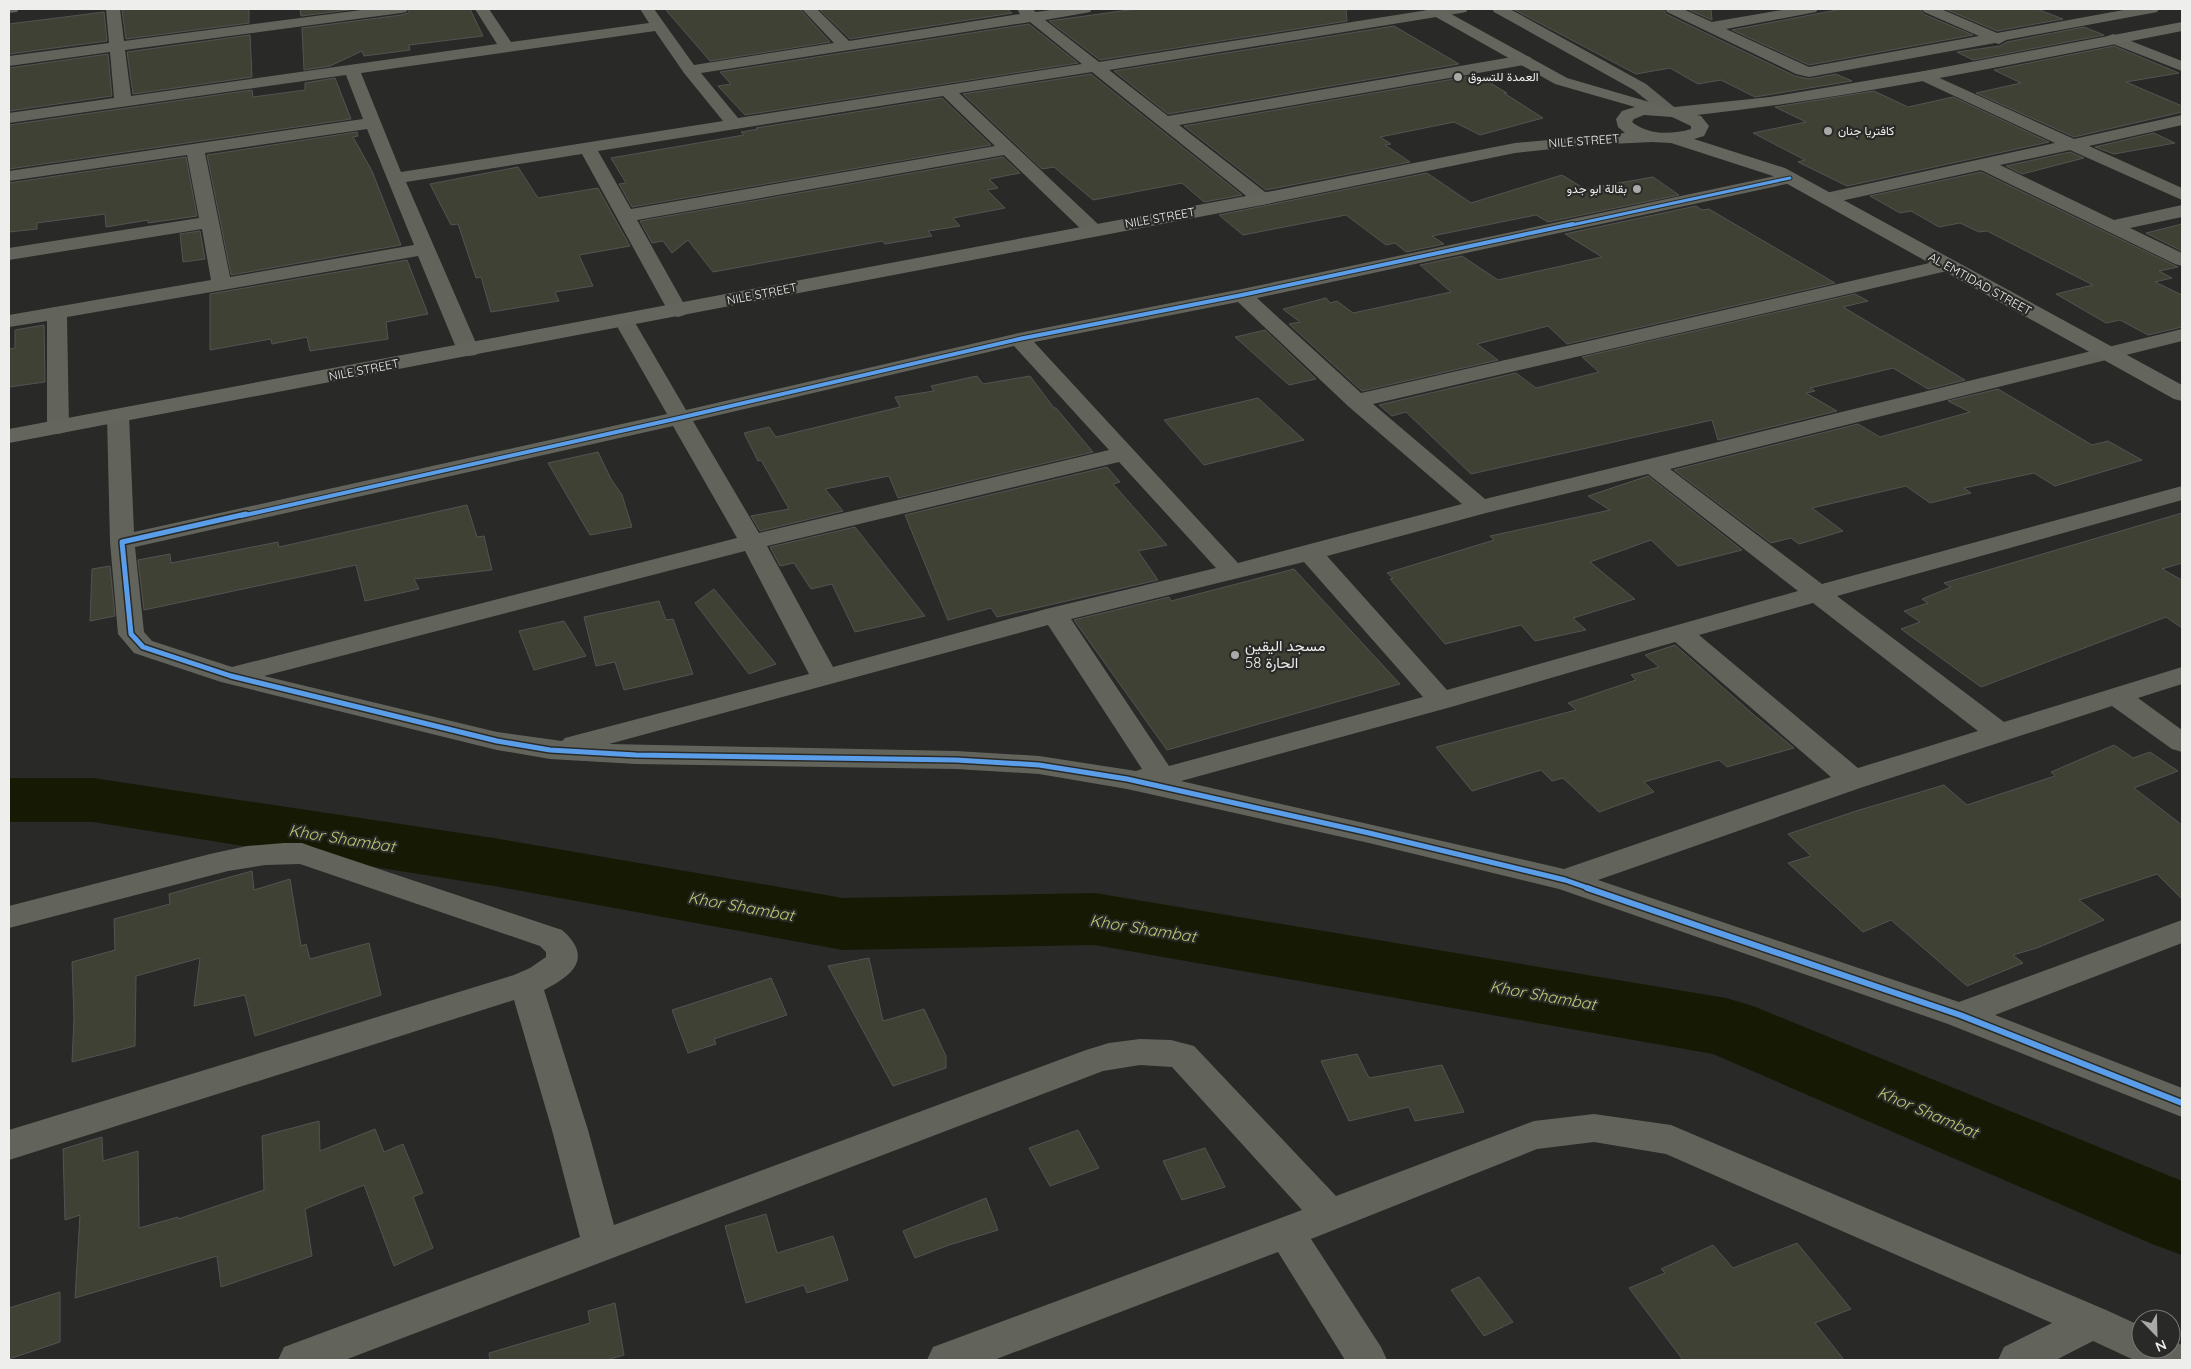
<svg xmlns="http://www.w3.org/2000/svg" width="2191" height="1369" font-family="Quicksand,Vazirmatn,sans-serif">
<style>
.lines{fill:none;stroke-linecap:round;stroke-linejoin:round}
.river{fill:#161a04;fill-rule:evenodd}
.building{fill:#404135;stroke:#535352}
.street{fill:#62645c;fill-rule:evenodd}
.secondary{fill:#64665e;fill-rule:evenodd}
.cycleway-far3-casing{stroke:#292a27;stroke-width:5}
.cycleway-far2-casing{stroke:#292a27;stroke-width:6}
.cycleway-far1-casing{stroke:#292a27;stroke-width:8}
.cycleway-casing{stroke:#292a27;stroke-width:9}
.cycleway-far3{stroke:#5a9eea;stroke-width:3}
.cycleway-far2{stroke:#5a9eea;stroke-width:4}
.cycleway-far1{stroke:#5a9eea;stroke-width:5}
.cycleway{stroke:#5a9eea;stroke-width:6}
.poi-dot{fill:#a9aaa8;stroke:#292a27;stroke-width:2}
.labels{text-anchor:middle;stroke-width:4.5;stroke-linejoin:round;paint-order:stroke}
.far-poi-label{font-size:12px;fill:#eeefed;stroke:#292a27;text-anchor:start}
.far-street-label{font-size:12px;fill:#eeefed;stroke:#292a27}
.poi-label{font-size:15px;fill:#eeefed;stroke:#292a27;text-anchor:start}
.water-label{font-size:16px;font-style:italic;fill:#bacb72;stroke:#292a27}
</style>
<rect width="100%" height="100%" fill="#292928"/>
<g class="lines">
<path class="river" d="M 9,778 L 93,778 L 494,838 L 843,898 L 1095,893 L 1726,998 L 1753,1006 L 2182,1181 L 2182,1255 L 2152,1244 L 1713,1054 L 1095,945 L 843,950 L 494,886 L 93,822 L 9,822 Z"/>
</g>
<path class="building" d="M 132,9 L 249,9 L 249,23 L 126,39 L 122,10 Z
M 300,9 L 356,9 L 301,16 Z
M 410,9 L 470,9 L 483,36 L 409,45 L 410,50 L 364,56 L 362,51 L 330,66 L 304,70 L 302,28 L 401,15 L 408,13 Z
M 665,9 L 800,9 L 830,42 L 710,61 Z
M 819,9 L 1007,9 L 1012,13 L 850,39 Z
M 1136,9 L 1346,9 L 1347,21 L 1100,60 L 1049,21 Z
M 1513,9 L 1663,9 L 1666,14 L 1795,76 L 1809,79 L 1836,74 L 1852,81 L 1755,97 L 1721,80 L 1698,84 L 1670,68 L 1636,74 Z
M 1687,9 L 1711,9 L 1712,20 Z
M 1842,9 L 1920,9 L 1923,14 L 1973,35 L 1809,65 L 1732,30 Z
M 1945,9 L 2037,9 L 2063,19 L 1997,31 Z
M 104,12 L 107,41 L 9,54 L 9,24 Z
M 1029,24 L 1078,63 L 745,115 L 718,86 L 731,84 L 720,72 Z
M 1394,26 L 1459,64 L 1168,114 L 1114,71 Z
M 2084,27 L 2104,35 L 1973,60 L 1957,52 L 2000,46 L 2007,42 Z
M 250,35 L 252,77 L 133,94 L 127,52 Z
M 2114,46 L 2179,73 L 2126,82 L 2182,106 L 2182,112 L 2074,137 L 1976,93 L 2021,83 L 1994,70 Z
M 108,54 L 112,96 L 9,111 L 9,68 Z
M 1091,74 L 1242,195 L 1204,202 L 1182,183 L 1093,200 L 1054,167 L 1042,169 L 963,94 Z
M 1477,75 L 1507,93 L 1504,93 L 1543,118 L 1480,135 L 1454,122 L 1380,137 L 1391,144 L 1385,145 L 1410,162 L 1266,190 L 1184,126 Z
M 335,78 L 351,119 L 9,169 L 9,125 L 252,90 L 253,97 L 305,90 L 305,83 Z
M 1874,91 L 1908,107 L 1953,97 L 2049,142 L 1847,186 L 1798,162 L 1805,160 L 1753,133 L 1806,122 L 1775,107 Z
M 942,98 L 991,145 L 632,207 L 619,184 L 626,183 L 611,158 L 744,135 L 741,132 L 758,129 L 756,128 Z
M 357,132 L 358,136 L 353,137 L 372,171 L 401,245 L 231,275 L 207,155 Z
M 2154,133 L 2175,143 L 2114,154 L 2095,147 Z
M 2070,152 L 2084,158 L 2022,174 L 2006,166 Z
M 186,157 L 197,216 L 148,223 L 148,220 L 106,227 L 105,214 L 37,223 L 37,229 L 9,232 L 9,183 Z
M 1003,157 L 1020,173 L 989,179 L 998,188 L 987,190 L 1005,208 L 953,218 L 960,226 L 928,231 L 932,236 L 885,244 L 882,241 L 713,272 L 688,240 L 672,253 L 663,241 L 652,243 L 640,221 Z
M 518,167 L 538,198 L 598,188 L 630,246 L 579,255 L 593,286 L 555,292 L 559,301 L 491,312 L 481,277 L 476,278 L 458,224 L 451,225 L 430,184 Z
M 1981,172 L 2178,267 L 2159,271 L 2172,278 L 2155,282 L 2182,295 L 2182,327 L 2148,335 L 2120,320 L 2106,323 L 2056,294 L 2093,285 L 1987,231 L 1979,232 L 1960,223 L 1939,227 L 1911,211 L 1900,213 L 1870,196 Z
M 1427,173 L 1471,203 L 1562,175 L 1585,189 L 1653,177 L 1679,195 L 1548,222 L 1536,215 L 1432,236 L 1444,244 L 1406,252 L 1395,243 L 1386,245 L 1346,215 L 1243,235 L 1219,215 Z
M 1696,206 L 1702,210 L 1709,209 L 1835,283 L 1567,344 L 1548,326 L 1477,344 L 1498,360 L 1362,391 L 1289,324 L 1300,322 L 1283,309 L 1326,298 L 1330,303 L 1337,301 L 1353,313 L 1451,292 L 1420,265 L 1462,256 L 1498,280 L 1602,257 L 1565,234 Z
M 2182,224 L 2182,251 L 2146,233 Z
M 200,231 L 205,259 L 183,262 L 180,234 Z
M 407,260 L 428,314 L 386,322 L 388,339 L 310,351 L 307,337 L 272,344 L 271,339 L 210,350 L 210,294 Z
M 1855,294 L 1868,301 L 1843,307 L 1965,380 L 1928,389 L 1893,368 L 1810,388 L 1815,391 L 1806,393 L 1837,411 L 1718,440 L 1712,420 L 1471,474 L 1406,412 L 1392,416 L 1379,405 L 1516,373 L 1536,388 L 1599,372 L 1582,357 Z
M 44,325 L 45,382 L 9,387 L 9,349 L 15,348 L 15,330 Z
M 1265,330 L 1316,379 L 1289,385 L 1235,337 Z
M 977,376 L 983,384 L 1030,376 L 1054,408 L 1056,408 L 1093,452 L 898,498 L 889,476 L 825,489 L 843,511 L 760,531 L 751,516 L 789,509 L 761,460 L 758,461 L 744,433 L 769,427 L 776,437 L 900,407 L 895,397 L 934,391 L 931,386 Z
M 1998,389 L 2092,445 L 2108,441 L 2142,460 L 2055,486 L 2034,473 L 1964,488 L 1971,493 L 1930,503 L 1906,486 L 1812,508 L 1843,531 L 1799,544 L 1791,538 L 1771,543 L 1674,470 L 1858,424 L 1880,437 L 1970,412 L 1948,401 Z
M 1258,398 L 1304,440 L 1204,465 L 1164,420 Z
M 598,452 L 611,479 L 622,495 L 632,527 L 590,535 L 548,463 Z
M 1107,467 L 1120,482 L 1113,484 L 1167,545 L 1138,551 L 1158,580 L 997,617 L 991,608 L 948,620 L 905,515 Z
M 1648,476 L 1742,550 L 1678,566 L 1651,540 L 1590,562 L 1635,599 L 1573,618 L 1586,630 L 1535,641 L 1521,625 L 1445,644 L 1390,579 L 1393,578 L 1387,573 L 1494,540 L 1490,536 L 1610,510 L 1588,496 Z
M 467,505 L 477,537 L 484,536 L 492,570 L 414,579 L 419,589 L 365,601 L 356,565 L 144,610 L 138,560 L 170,554 L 171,563 L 278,542 L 279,547 Z
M 2182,513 L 2182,563 L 2162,569 L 2182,580 L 2182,628 L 2166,617 L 1981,687 L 1901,629 L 1920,622 L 1904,611 L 1928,603 L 1922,599 L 1951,587 L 1944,583 Z
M 855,527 L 925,616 L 855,632 L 832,584 L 811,589 L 794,563 L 780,566 L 770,547 Z
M 110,566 L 115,616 L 90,621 L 92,569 Z
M 1294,569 L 1400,684 L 1167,750 L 1074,620 L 1169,597 L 1171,601 Z
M 714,589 L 776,664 L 749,674 L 695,603 Z
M 659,601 L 666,620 L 673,619 L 693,674 L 624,690 L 615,662 L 596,666 L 584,617 Z
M 564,621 L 586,656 L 534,670 L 519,631 Z
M 1675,645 L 1754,715 L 1794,748 L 1727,767 L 1719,760 L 1644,782 L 1654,792 L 1599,812 L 1563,778 L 1552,781 L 1541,770 L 1472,791 L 1436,747 L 1576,710 L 1568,703 L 1636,680 L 1631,675 L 1659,667 L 1645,655 Z
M 2114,745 L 2133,758 L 2150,752 L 2178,771 L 2134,788 L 2182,825 L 2182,899 L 2157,874 L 2079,900 L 2104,920 L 2037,948 L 2013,955 L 2023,963 L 1967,986 L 1891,920 L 1863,932 L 1788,863 L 1811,856 L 1788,834 L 1856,811 L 1944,785 L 1967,805 L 2055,776 L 2051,772 Z
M 252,871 L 254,890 L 290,879 L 301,946 L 306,944 L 310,959 L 369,943 L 381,995 L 255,1036 L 245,995 L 194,1006 L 200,958 L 136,976 L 135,1046 L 72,1062 L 74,1018 L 72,962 L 115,950 L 114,919 L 170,904 L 169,894 Z
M 869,958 L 883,1021 L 924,1009 L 946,1056 L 946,1068 L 893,1086 L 828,966 Z
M 771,978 L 787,1015 L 714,1039 L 716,1044 L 688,1053 L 672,1010 Z
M 1357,1054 L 1369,1078 L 1442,1065 L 1464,1112 L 1415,1121 L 1409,1107 L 1349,1121 L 1321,1061 Z
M 319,1121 L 320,1151 L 375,1129 L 384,1152 L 403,1144 L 423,1193 L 413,1197 L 433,1248 L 394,1266 L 364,1185 L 305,1209 L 312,1256 L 221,1287 L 217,1256 L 75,1298 L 80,1215 L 65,1220 L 63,1149 L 102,1137 L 103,1161 L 138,1151 L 139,1228 L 178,1217 L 178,1219 L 264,1190 L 262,1136 Z
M 1078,1130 L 1099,1168 L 1050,1186 L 1029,1148 Z
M 1205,1148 L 1225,1187 L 1182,1200 L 1163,1161 Z
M 986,1198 L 998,1230 L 949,1245 L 915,1258 L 903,1231 Z
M 766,1214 L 777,1253 L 833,1236 L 848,1280 L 807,1293 L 804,1285 L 746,1303 L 725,1226 Z
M 1797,1243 L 1851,1309 L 1815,1323 L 1844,1360 L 1683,1360 L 1629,1288 L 1665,1273 L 1661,1269 L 1713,1245 L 1733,1268 Z
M 1479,1277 L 1513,1322 L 1484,1336 L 1451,1290 Z
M 60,1292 L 60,1342 L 9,1359 L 9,1308 Z
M 615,1303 L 624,1355 L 607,1360 L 490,1360 L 489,1353 L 590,1323 L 588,1311 Z"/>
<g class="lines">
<path class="street" d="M 9,9 L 19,9 L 17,12 L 9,13 Z
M 106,9 L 120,9 L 124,41 L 369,9 L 408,9 L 406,12 L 401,13 L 125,50 L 131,96 L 497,44 L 475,9 L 489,9 L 511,42 L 649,23 L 640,9 L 654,9 L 694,65 L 834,43 L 802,9 L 817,9 L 849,41 L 1020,14 L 1017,9 L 1032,9 L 1036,12 L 1058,9 L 1092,9 L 1090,12 L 1085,13 L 1045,20 L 1099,62 L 1434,9 L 1468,9 L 1466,12 L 1461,13 L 1109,70 L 1168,116 L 1524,55 L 1530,57 L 1532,60 L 1530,63 L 1524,65 L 1179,125 L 1269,195 L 1271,199 L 1269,203 L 1262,205 L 1255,203 L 1092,72 L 959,93 L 1100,226 L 1102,230 L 1100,234 L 1093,236 L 1086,234 L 1004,155 L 637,220 L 688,311 L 685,315 L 678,317 L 671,315 L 668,311 L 582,154 L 406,182 L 479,350 L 476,355 L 468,356 L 460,355 L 457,350 L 418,256 L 67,317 L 69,427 L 66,432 L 58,434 L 50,432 L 47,427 L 47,321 L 9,327 L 9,315 L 211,280 L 202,229 L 9,260 L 9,248 L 199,218 L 187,155 L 9,181 L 9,171 L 363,119 L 346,75 L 9,123 L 9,113 L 114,98 L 110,52 L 9,66 L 9,56 L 109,43 ZM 1030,22 L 1082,64 L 738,118 L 701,73 ZM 655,31 L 684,73 L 723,121 L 401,172 L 361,73 ZM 943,96 L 995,146 L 631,209 L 598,151 ZM 367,129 L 414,245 L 230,277 L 205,153 Z
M 1492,9 L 1510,9 L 1646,84 L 1679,111 L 1677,115 L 1665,115 L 1634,90 L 1494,12 Z
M 1665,9 L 1683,9 L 1712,22 L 1788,9 L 1818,9 L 1816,12 L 1811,13 L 1726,29 L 1809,67 L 1979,36 L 1924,12 L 1922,9 L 1941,9 L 1997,33 L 2129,9 L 2159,9 L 2157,12 L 2152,13 L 2006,40 L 1999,44 L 1995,43 L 1809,77 L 1796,74 L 1667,12 Z
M 2113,34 L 2182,61 L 2182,71 L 2108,42 L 2105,39 L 2108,36 Z
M 1924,71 L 2074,139 L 2182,115 L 2182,125 L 2089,146 L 2182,188 L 2182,200 L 2070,150 L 2000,165 L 2114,220 L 2182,205 L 2182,217 L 2130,228 L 2182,253 L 2182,266 L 2175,264 L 1981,170 L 1827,204 L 1821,202 L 1818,198 L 1821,194 L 2055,143 L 1918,79 L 1916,76 L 1918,73 Z
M 1790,173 L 1796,174 L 1799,178 L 1796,182 L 1257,298 L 1361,393 L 1947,259 L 1954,261 L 1957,265 L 1954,269 L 1947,271 L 1373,404 L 1485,499 L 2182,329 L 2182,341 L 1670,469 L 1822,584 L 2182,486 L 2182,500 L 1837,596 L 2004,722 L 2182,667 L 2182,684 L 2138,698 L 2182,730 L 2182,752 L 2172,749 L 2112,706 L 1863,787 L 1598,880 L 1959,1002 L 2182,920 L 2182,943 L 1995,1015 L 2182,1088 L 2182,1117 L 1948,1024 L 1559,889 L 1369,843 L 1127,789 L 1039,774 L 956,769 L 636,764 L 550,759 L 497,750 L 221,682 L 134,653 L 118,634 L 110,542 L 107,416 L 110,411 L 118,409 L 126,411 L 129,416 L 134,532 L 667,414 L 614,321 L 617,317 L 624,315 L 631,317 L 634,321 L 686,410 L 1019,333 L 1242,289 ZM 1238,302 L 1348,406 L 1462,504 L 1238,563 L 1034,342 ZM 1014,346 L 1109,450 L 759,533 L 693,421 ZM 673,426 L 737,538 L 232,667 L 152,641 L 144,632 L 135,547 ZM 1119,462 L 1216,568 L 1046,609 L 833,667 L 767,546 ZM 1648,474 L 1798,591 L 1447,690 L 1327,556 L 1486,513 ZM 745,551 L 809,674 L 565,738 L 562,741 L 497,732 L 264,676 ZM 1304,562 L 1423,697 L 1169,766 L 1071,619 ZM 1813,603 L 1978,731 L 1858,768 L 1699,635 ZM 1048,625 L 1142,769 L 1136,771 L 1039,756 L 956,751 L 609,744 ZM 1675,642 L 1831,777 L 1564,869 L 1181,781 L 1451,707 Z
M 284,843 L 302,843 L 313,847 L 562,930 C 593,957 574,975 544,990 L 588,1130 L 614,1225 L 1086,1050 L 1109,1043 L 1140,1039 L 1171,1040 L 1194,1046 L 1336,1196 L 1534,1121 L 1594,1114 L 1671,1125 L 2106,1310 L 2141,1326 L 2141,1349 L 2171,1349 L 2171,1340 L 2182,1345 L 2182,1360 L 2134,1360 L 2093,1341 L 2056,1360 L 1998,1360 L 2004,1347 L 2052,1323 L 1666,1154 L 1594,1142 L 1537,1149 L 1311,1239 L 1381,1347 L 1387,1360 L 1345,1360 L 1278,1252 L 994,1360 L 927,1360 L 933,1347 L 1302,1210 L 1172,1067 L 1140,1065 L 1103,1071 L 345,1360 L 278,1360 L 284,1347 L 580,1237 L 552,1130 L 514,1000 L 9,1160 L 9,1130 L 514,975 L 530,968 L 546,957 L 546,952 L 540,946 L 300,864 L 265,865 L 228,871 L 9,928 L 9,906 L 210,854 L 247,846 Z"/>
<path class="secondary" d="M 1425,9 L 1442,9 L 1567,78 L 1663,106 L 1675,107 L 1770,97 L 1924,71 L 2182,22 L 2182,31 C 2021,62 1860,97 1697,115 L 1701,116 L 1709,126 L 1704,136 L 1694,139 L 1785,168 L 2182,385 L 2182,401 L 2174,399 L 1773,176 L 1671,143 L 1652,142 L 1589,145 L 1515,153 L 1262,205 L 9,443 L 9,429 L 1262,193 L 1515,143 L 1625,133 L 1618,127 L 1616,119 L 1622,111 L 1635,107 L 1555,84 L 1427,12 ZM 1644,115 L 1672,117 L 1691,126 L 1691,129 C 1671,135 1648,135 1632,122 L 1634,119 Z"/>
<g class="cycleway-far3-casing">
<path id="cycleway-far3" d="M 1567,226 L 1790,178"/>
</g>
<g class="cycleway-far2-casing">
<path id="cycleway-far2" d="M 241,516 L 679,418 L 1019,339 L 1242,295 L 1573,224"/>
</g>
<g class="cycleway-far1-casing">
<path id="cycleway-far1" d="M 246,514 L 122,542 L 131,634 L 143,647 L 231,676 L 497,741 L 550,750 L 636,755 L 956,760 L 1039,765 L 1127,779 L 1369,833 L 1565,880 L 1591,889"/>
</g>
<g class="cycleway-casing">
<path id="cycleway" d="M 1587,888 L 1960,1015 L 2182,1103"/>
</g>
<use href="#cycleway-far3" class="cycleway-far3"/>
<use href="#cycleway-far2" class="cycleway-far2"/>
<use href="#cycleway-far1" class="cycleway-far1"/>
<use href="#cycleway" class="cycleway"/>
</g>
<g class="poi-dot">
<circle cx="1458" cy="77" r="5"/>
<circle cx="1828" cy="131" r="5"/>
<circle cx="1637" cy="189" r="5"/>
<circle cx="1235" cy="655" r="5"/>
</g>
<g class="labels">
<g class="far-poi-label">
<text x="1468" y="81">العمدة للتسوق</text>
<text x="1838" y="135">كافتريا جنان</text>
<text x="1627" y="193" text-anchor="end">بقالة ابو جدو</text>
</g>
<g class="far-street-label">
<text transform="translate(1584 141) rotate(-4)" y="4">NILE STREET</text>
<text transform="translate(1160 218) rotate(-10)" y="4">NILE STREET</text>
<text transform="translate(1980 284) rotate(29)" y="4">AL EMTIDAD STREET</text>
<text transform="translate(762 294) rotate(-11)" y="4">NILE STREET</text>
<text transform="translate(364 370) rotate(-11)" y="4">NILE STREET</text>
</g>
<g class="poi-label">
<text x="1245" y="651">مسجد اليقين<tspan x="1245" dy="17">الحارة 58</tspan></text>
</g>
<g class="water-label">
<text transform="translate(342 838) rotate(9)" y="6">Khor Shambat</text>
<text transform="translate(741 906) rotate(10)" y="6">Khor Shambat</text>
<text transform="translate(1143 928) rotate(9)" y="6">Khor Shambat</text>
<text transform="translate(1543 995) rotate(10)" y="6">Khor Shambat</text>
<text transform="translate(1928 1112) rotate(23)" y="6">Khor Shambat</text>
</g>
</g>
<rect width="2191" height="1369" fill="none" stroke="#eeefed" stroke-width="20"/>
<g transform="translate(2156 1334) rotate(157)"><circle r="24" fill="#292a27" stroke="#787976"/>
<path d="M0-4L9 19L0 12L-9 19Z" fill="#a9aaa8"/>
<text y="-8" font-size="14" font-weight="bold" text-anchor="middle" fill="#eeefed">N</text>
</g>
</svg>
